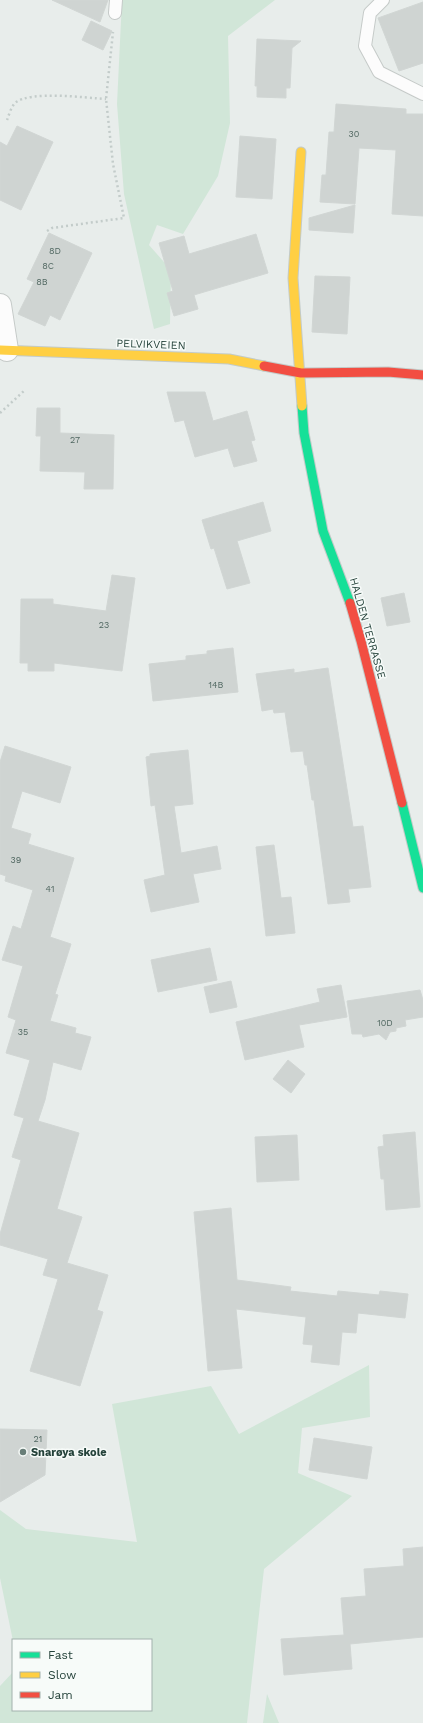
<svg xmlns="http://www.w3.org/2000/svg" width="423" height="1723" font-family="'Work Sans',sans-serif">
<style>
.green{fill:#d1e6d8}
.building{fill:#cfd4d2;stroke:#d1d6d4}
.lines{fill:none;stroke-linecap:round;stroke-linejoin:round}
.lane-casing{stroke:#c5cac8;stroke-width:14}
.street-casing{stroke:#c5cac8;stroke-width:24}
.fast-casing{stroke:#c3cbc8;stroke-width:11}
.slow-casing{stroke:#c3cbc8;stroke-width:11}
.jam-casing{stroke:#c3cbc8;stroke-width:11}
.path{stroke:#c3ccca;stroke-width:2.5;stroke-dasharray:2 3;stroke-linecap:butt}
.lane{stroke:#fcfcfc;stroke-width:12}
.street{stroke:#fcfcfc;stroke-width:22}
.fast{stroke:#16e098;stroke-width:9}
.slow{stroke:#ffcf43;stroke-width:9}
.jam{stroke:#f24e42;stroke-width:9}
.poi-dot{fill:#697e78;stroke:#f7fbf9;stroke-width:1.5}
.labels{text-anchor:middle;stroke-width:3;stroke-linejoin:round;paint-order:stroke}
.number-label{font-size:9px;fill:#506761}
.street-label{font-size:11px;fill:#24423a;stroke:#f7fbf9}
.poi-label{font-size:11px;font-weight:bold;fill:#24423a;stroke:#f7fbf9;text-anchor:start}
</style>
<rect width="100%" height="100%" fill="#e8edeb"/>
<path class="green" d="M 122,0 L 275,0 L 228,36 L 230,123 L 218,176 L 183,234 L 157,225 L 149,245 L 171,270 L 170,324 L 154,329 L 124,194 L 117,104 Z
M 369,1365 L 370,1417 L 302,1428 L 298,1473 L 352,1496 L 264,1569 L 247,1723 L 0,1723 L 0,1686 L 13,1672 L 13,1710 L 151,1710 L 151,1640 L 13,1641 L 0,1578 L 0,1510 L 26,1529 L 137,1542 L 112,1404 L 211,1386 L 239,1434 Z
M 267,1694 L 279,1723 L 263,1723 Z"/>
<path class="building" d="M 52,0 L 108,0 L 100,22 Z
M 423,2 L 423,63 L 399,71 L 378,18 Z
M 91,21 L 112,31 L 103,50 L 82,40 Z
M 257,39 L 301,41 L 292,48 L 290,88 L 286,88 L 286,98 L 257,97 L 257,86 L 255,86 Z
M 336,104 L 406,109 L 406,114 L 423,114 L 423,216 L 392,214 L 396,150 L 359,148 L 355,204 L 320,202 L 322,175 L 326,175 L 329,132 L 334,132 Z
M 17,126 L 53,142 L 21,210 L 0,200 L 0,142 L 7,146 Z
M 240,136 L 276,139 L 272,199 L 236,197 Z
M 355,205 L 353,233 L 309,230 L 309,218 Z
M 49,233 L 92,253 L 60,320 L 50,315 L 45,326 L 18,314 L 34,282 L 27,279 Z
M 256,234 L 268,273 L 194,295 L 198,309 L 174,316 L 167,293 L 173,291 L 159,243 L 184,236 L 189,254 Z
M 315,276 L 350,277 L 347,334 L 312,332 Z
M 167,392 L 205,392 L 213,421 L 247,411 L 255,440 L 251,441 L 257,461 L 234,467 L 228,448 L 195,457 L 184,420 L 175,422 Z
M 37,408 L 60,408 L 60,433 L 114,435 L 113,489 L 84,489 L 85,472 L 40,471 L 41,436 L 36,436 Z
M 263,502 L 271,531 L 237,541 L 250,583 L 227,589 L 214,548 L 211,549 L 202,520 Z
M 112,575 L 135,578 L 122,671 L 54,663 L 54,671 L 28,671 L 28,663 L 20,663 L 21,599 L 53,599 L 53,604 L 106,611 Z
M 404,593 L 410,622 L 387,626 L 381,598 Z
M 233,648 L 238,692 L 153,701 L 149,664 L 186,660 L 186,656 L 207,654 L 207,651 Z
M 328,668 L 353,827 L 363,826 L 371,887 L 348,889 L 350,902 L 328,904 L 314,800 L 312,800 L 307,765 L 305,765 L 303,751 L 291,752 L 285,712 L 274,713 L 273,709 L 262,711 L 256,674 L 294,669 L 294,673 Z
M 5,746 L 71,767 L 60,803 L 22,791 L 11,828 L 31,834 L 28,844 L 74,858 L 50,937 L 71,944 L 55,994 L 58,995 L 50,1021 L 76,1028 L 75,1033 L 91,1037 L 81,1070 L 53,1062 L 45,1100 L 38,1121 L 79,1133 L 57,1209 L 82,1217 L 67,1263 L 108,1275 L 97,1310 L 103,1312 L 80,1386 L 30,1371 L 58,1279 L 43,1275 L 48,1259 L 0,1245 L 0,1234 L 21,1160 L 12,1157 L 24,1118 L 14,1115 L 30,1060 L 6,1053 L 16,1020 L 8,1017 L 23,966 L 2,960 L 13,926 L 21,929 L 33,890 L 5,881 L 6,876 L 0,874 L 0,762 Z
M 188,750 L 193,804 L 174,806 L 181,853 L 217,846 L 221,869 L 193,874 L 199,902 L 151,912 L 144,880 L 165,875 L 155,805 L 151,806 L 146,757 L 150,756 L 150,754 Z
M 274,845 L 281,898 L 291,897 L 295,933 L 266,936 L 256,847 Z
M 210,948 L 217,980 L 158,992 L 151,960 Z
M 231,981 L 237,1007 L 210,1013 L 204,987 Z
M 341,985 L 347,1017 L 299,1025 L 304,1047 L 245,1060 L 236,1022 L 320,1002 L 317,989 Z
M 420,990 L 423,1000 L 423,1017 L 405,1020 L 406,1026 L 396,1028 L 396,1031 L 390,1032 L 386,1040 L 379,1034 L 363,1037 L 362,1034 L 352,1034 L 347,1001 Z
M 288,1060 L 305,1074 L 291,1093 L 273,1079 Z
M 415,1132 L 420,1207 L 386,1210 L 384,1179 L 381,1179 L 378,1147 L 384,1146 L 383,1135 Z
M 297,1135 L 299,1180 L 257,1182 L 255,1137 Z
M 231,1208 L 237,1280 L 291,1287 L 290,1291 L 337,1296 L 338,1291 L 379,1295 L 380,1291 L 408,1294 L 405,1318 L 358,1313 L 356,1333 L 342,1332 L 339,1365 L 311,1362 L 313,1345 L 303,1344 L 306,1317 L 236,1309 L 242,1368 L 208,1371 L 194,1212 Z
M 0,1429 L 47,1430 L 45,1475 L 0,1502 Z
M 314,1438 L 372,1447 L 367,1479 L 309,1470 Z
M 423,1547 L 423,1637 L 350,1644 L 352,1669 L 284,1675 L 281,1639 L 344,1635 L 341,1598 L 366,1596 L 364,1569 L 404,1566 L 403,1549 Z"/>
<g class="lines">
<g class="lane-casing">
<path id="lane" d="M 383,0 L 370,13 L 365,46 L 379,72 L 423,94
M 115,13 L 116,0"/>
</g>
<g class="street-casing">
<path id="street" d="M 0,305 L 7,350"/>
</g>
<g class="fast-casing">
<path id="fast" d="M 302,406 L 304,433 L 323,531 L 350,603
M 402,803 L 423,888"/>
</g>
<g class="slow-casing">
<path id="slow" d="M 301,152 L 293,278 L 302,406
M 0,350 L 229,359 L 264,366"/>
</g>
<g class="jam-casing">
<path id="jam" d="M 264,366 L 301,373 L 388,372 L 423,375
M 350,603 L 361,641 L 402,803"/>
</g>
<path class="path" d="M 7,120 C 9,115 11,107 15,103 C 30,90 86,98 106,99
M 47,231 L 52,228 L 124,218 L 113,164 L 106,99 L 113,32
M 0,413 L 25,390"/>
<use href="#lane" class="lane"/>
<use href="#street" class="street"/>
<use href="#fast" class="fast"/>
<use href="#slow" class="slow"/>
<use href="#jam" class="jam"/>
</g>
<circle class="poi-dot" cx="23" cy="1452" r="4"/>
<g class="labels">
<g class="number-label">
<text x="354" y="137">30</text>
<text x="55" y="254">8D</text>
<text x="48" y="269">8C</text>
<text x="42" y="285">8B</text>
<text x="75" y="443">27</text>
<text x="104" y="628">23</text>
<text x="216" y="688">14B</text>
<text x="16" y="863">39</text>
<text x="50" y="892">41</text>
<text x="385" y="1026">10D</text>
<text x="23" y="1035">35</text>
<text x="38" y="1442">21</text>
</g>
<g class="street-label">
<text transform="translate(151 344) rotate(2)" y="4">PELVIKVEIEN</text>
<text transform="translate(368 628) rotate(74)" y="4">HALDEN TERRASSE</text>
</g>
<g class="poi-label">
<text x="31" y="1456">Snarøya skole</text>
</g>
</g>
<rect x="12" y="1639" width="140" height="72" fill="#f7fbf9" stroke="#a3b1ad"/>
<rect x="20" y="1652" width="20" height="6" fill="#16e098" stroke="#a3b1ad"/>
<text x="48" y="1659" font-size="12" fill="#24423a">Fast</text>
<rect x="20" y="1672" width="20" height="6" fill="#ffcf43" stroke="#a3b1ad"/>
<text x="48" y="1679" font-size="12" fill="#24423a">Slow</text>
<rect x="20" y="1692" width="20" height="6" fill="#f24e42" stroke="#a3b1ad"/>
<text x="48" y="1699" font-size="12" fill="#24423a">Jam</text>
</svg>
